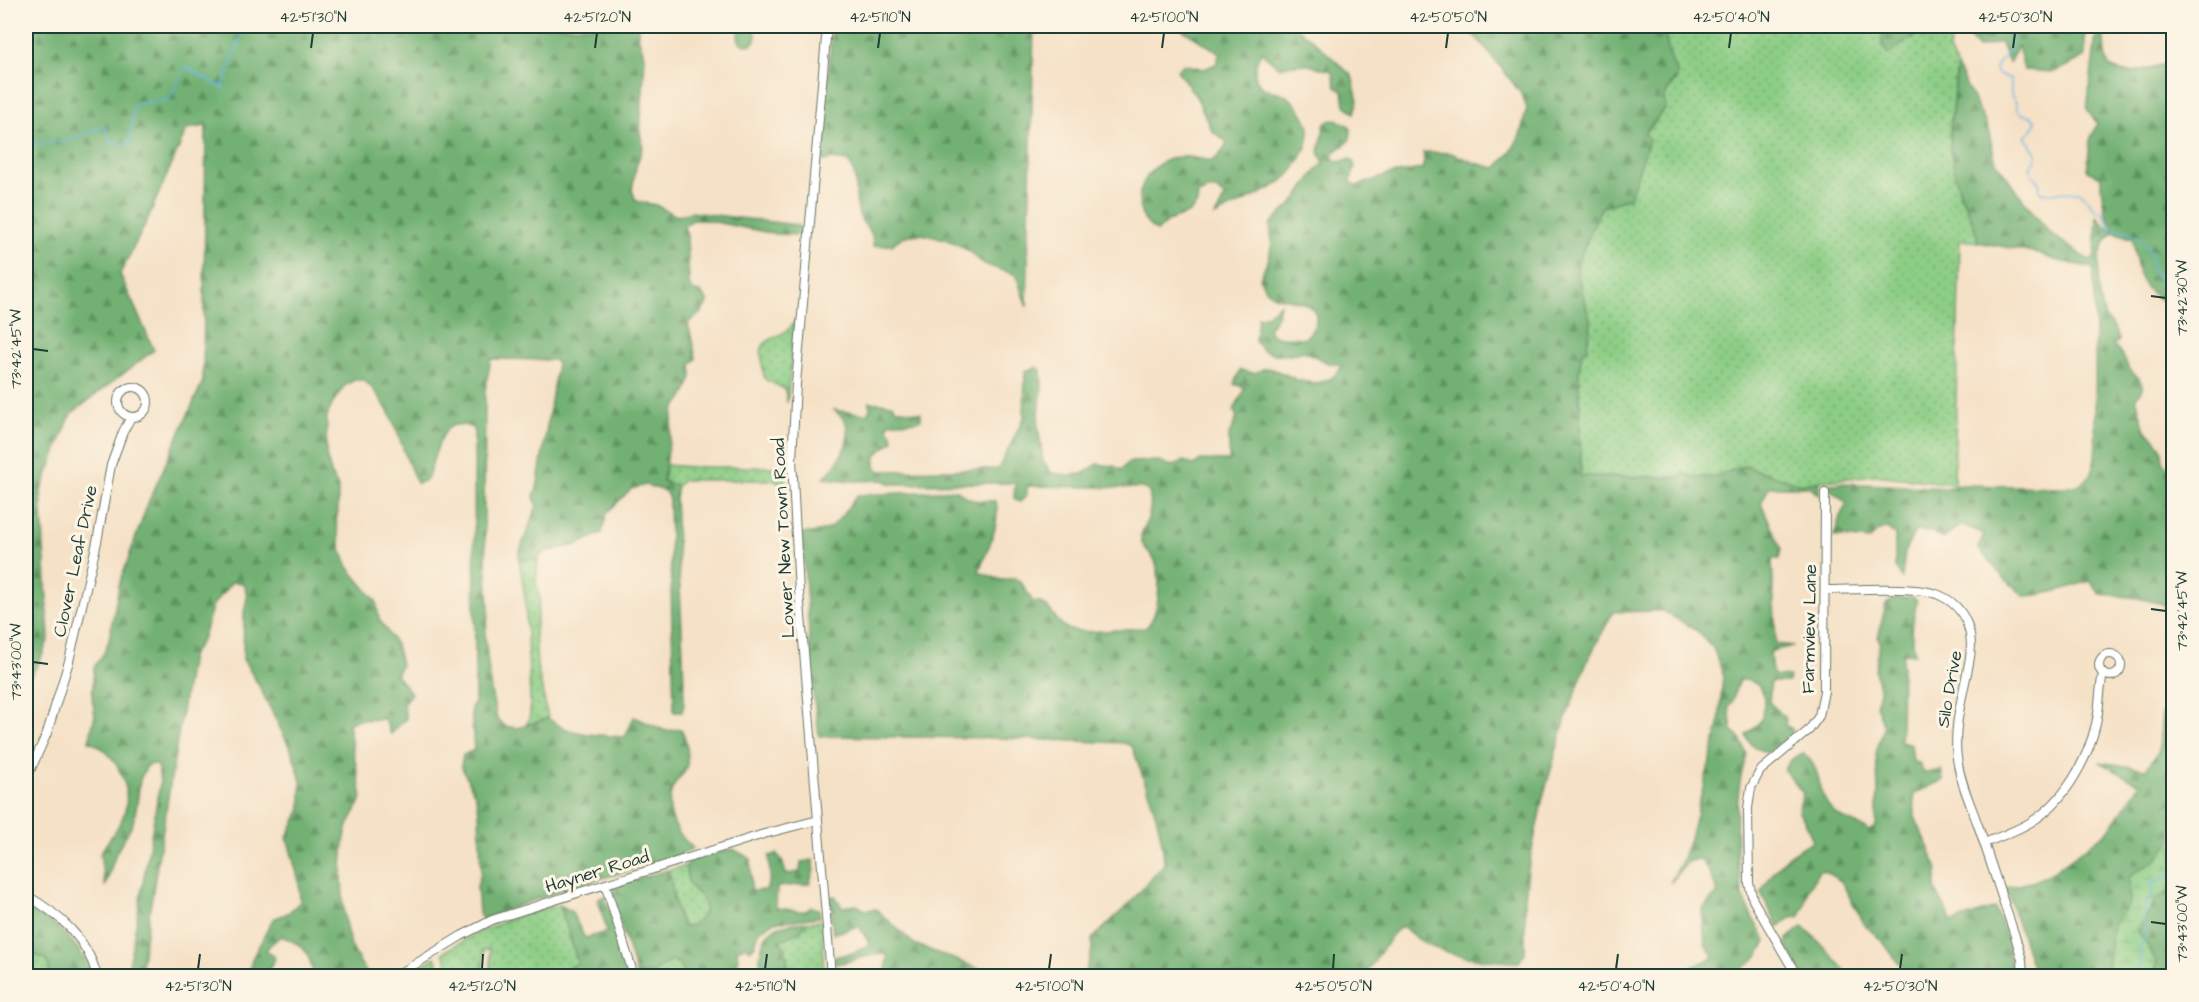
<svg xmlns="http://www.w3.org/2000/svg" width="2199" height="1002" font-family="'Architects Daughter',sans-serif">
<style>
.green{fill:url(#green-dots);stroke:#56865d;stroke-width:1.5}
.forest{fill:url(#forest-firs);stroke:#487754;stroke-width:1.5}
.wetland{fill:url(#wetland-marsh);stroke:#56865d;stroke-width:1.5}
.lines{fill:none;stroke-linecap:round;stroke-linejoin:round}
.stream{stroke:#63b3dd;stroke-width:1.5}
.minor-casing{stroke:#6a7667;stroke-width:10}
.minor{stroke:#fff;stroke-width:8}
.ticks{fill:none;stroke:#1f3d34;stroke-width:2}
.labels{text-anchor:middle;stroke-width:6;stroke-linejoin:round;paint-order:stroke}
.street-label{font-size:18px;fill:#1f3d34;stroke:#fcf5e5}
.neatline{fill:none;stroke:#1f3d34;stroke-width:2}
.ticks-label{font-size:15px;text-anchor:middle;fill:#1f3d34}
</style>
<defs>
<pattern id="green-dots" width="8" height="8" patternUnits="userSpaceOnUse" patternTransform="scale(1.5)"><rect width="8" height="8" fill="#8dce86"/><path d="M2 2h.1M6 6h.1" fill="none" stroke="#73a86e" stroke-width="1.8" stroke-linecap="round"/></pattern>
<pattern id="forest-firs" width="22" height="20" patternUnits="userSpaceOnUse" patternTransform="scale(1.5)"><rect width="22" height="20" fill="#72b173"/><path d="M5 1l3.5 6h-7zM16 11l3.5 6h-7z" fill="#5d915f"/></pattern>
<pattern id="wetland-marsh" width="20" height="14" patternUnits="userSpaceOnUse" patternTransform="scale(1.5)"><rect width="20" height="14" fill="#8dce86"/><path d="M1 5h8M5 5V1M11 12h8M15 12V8" fill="none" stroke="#73a86e"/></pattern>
</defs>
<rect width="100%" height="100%" fill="#fcf5e5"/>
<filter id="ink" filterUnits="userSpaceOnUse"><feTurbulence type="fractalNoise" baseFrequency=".0167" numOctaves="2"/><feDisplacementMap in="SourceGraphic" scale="12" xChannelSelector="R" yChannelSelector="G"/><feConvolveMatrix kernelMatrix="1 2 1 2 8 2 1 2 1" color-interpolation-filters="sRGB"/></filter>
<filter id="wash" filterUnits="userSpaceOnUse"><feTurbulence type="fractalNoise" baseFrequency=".008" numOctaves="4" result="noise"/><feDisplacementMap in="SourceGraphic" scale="24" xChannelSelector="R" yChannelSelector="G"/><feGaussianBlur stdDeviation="1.35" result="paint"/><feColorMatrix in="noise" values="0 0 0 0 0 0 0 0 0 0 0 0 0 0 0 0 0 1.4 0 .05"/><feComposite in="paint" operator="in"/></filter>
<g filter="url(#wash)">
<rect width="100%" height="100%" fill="#f5e1c6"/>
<path class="green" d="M 1665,26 L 1890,26 C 1878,39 1880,39 1888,54 L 1909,39 L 1913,39 L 1919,26 L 1949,26 L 1944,30 L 1944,36 L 1950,42 L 1949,50 L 1957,67 L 1950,124 L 1950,149 L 1960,194 L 1974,222 L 1978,242 L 1960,240 L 1954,484 L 1875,475 L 1801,484 L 1744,466 L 1712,477 L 1581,476 L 1579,372 L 1582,352 L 1591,323 L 1577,273 L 1578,261 L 1601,208 L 1630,197 L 1644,133 L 1656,122 L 1664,97 L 1678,76 C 1670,59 1665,44 1665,26 Z
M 795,319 L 787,403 L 785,389 L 766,380 L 764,377 C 763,369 760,355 762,348 C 767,335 790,337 795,319 Z
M 785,456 L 785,492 L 781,484 L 773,480 L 684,480 L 677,486 L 663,481 L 665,465 L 693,467 L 772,467 L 780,465 Z
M 538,559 L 536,583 L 540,599 L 535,631 L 537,665 L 548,718 L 525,726 C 532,718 530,706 530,697 L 525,596 L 519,560 Z
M 686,866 C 686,873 687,878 690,885 C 693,891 700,894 703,900 C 709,915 697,925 684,927 C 673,908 674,889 668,870 Z
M 560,905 L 578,963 L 554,976 L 491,976 L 490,949 L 484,950 L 483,976 L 453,976 L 443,953 C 483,927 513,916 560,905 Z
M 822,921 L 824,974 L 820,972 L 793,969 L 787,965 L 787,954 L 779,940 L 800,931 L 807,922 Z
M 26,951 L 45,959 L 49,967 L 49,976 L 26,976 Z
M 435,957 L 442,976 L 415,976 L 412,971 Z
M 672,960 L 678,962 L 685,976 L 637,976 L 636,974 L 651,974 Z"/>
<path class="forest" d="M 26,26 L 638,26 L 638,36 L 645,58 L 640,134 L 643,146 L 636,167 L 632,190 L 636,201 L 656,205 L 677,216 L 690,212 L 797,225 L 802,230 L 801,235 L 775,234 L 705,220 L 693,220 L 684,226 L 687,236 L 689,284 L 692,291 L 700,292 L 708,302 L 701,313 L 688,323 L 696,358 L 691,365 L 692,377 L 686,393 L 674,410 L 663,481 L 677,486 L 675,498 C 678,567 684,636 684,705 L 682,712 L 674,712 L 669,499 L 665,491 L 646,485 L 631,489 L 607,513 L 602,533 L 576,545 L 545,552 L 538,559 L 519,560 L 519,553 L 537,506 L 534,496 L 537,488 L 557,364 L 554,360 L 491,359 L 485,390 L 484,518 L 489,611 L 485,636 L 491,691 L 497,719 L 505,726 L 516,728 L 525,726 L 548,718 C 567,736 601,735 625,737 L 634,717 L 666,731 L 681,729 C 687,739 690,760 685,771 C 683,775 678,778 676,782 C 661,805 674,832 693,848 L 679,856 L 562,890 L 482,919 L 479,913 L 477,886 L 481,873 L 479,811 L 476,797 L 461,766 L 463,755 L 474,750 L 471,707 L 475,703 L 474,428 C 469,426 460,424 454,425 C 439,429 432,467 427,480 L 417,483 C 397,443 399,413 364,380 L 354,380 L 344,386 L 334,401 L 327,416 L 326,455 L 332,476 L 338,487 L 338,511 L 336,521 L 341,549 L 348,567 L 376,601 L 379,619 L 396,645 L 401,665 L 396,675 L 411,693 L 403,704 L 406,718 L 391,734 L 384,719 L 356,720 L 348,724 L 362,797 C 359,807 352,816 348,826 C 339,852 341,918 351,945 C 355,956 362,966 369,976 L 313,976 C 310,951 304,945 281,936 L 269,946 L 266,952 L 274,956 L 275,959 L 265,976 L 248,976 L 252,959 L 273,919 L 288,913 L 300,902 L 299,881 L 287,837 L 301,809 L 301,781 L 293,754 L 258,684 L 243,659 L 244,612 L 247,598 L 245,586 L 242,583 L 232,582 L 213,605 L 202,640 L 191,656 L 144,946 L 140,976 L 127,976 L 160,783 L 158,766 L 154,764 L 147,765 L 140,780 L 137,804 L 133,823 L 116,853 L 105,887 L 100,854 C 106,842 116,832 122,819 C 135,790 117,752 89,741 L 95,715 L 92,698 L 94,667 L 104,653 L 109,640 L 119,585 L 148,503 L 203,381 L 206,126 L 187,129 L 146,223 L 120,274 L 154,350 L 71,414 L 41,491 L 49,638 C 43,653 37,670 26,682 Z
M 832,26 L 1034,26 L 1027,307 L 1016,275 C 1006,270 994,270 985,264 C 979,261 975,256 970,252 C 949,238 911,224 892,245 L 873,246 C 873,226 866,231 860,217 C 852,198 861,180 848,161 L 832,159 L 824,161 L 822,154 Z
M 1176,26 L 1293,26 L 1313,40 L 1352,76 L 1358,101 L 1354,113 L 1345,105 L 1343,91 L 1336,87 L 1332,71 L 1304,64 L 1279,67 L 1261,52 C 1255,63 1251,76 1261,86 C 1268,92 1280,91 1287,96 C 1296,103 1309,119 1309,130 C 1310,147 1294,173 1281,182 C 1261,195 1236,205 1215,216 L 1225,197 L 1218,190 L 1208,190 L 1198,194 L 1197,204 L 1189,213 L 1168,221 L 1157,231 C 1127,215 1138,172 1167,160 C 1182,153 1198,159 1213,161 L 1223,151 L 1227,142 L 1212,131 L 1197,98 L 1177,70 L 1184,64 L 1204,69 L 1216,64 L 1220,53 Z
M 1462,26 L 1665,26 C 1665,44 1669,59 1678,75 L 1664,97 L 1666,108 L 1644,133 L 1649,140 L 1630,197 L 1601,208 L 1578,261 L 1577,273 L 1591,323 L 1587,348 L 1582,352 L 1579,372 L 1581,476 L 1679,478 L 1684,473 L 1691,477 L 1712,477 L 1744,466 L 1801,484 L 1819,482 L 1819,495 L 1809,487 L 1769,487 L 1761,503 L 1781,548 L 1779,559 L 1772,559 L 1776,644 L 1794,646 L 1774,650 L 1770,653 L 1772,672 L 1776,676 L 1789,677 L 1789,682 L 1771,682 L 1769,702 L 1786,719 L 1785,725 L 1792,729 L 1792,734 L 1768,753 C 1757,749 1750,747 1746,735 C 1752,730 1760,725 1762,717 C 1767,697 1763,679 1740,680 C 1733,688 1736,699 1729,707 L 1732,730 L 1739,736 L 1747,755 C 1733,794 1734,854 1743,895 C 1747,911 1758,927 1766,941 L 1758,956 L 1737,973 L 1738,976 L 1673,976 L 1714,957 L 1705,944 L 1702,910 L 1718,892 L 1708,870 L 1700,859 L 1689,861 L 1670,883 L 1682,861 L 1690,838 L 1705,781 L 1719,725 L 1723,674 L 1713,648 L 1696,630 L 1663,611 L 1613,612 L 1586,664 L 1565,721 L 1543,797 L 1528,869 L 1525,898 L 1525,953 L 1519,962 C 1494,962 1442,956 1421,941 C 1414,937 1409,931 1402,926 L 1393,934 L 1364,976 L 1084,976 L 1092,950 L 1092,939 L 1130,903 L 1164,864 C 1163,824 1145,784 1132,746 L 1123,743 L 996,738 L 819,736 L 813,692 L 802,533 C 838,534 837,518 858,495 L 958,490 C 971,504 978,500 996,501 C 1001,527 987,548 979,572 L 1001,580 L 1015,578 L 1021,582 L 1033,602 C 1051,601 1053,622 1068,629 C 1082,635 1128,628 1145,628 C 1160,618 1163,572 1153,557 C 1148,550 1141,547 1141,537 C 1141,532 1144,529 1146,524 C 1150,514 1152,502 1149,492 L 1143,488 L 1027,486 L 1027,495 L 1020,502 L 1014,498 L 1015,483 L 892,484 L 883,480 L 853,481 L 823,478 C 836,467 855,440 845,421 C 843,417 837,413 834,410 L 866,414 L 870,409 L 869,402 L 892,404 L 896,409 L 921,413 L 921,419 C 912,425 898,419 888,424 L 888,429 L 892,433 L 893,440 C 884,452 874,448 875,467 L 881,471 L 998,469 L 1024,418 L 1025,371 L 1037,367 L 1041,370 L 1042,386 L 1038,424 L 1043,461 L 1052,473 L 1069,475 L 1082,474 L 1098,464 L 1114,466 L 1121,470 L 1129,462 L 1157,461 L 1172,466 L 1184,461 L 1193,465 L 1201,460 L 1229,461 L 1229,435 L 1237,418 L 1234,410 L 1245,388 L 1234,384 L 1240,370 C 1244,371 1250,373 1254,373 C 1258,372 1263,368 1267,368 C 1278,369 1288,377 1298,380 C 1315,386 1334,383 1342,365 L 1328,363 L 1304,351 L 1290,355 L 1274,354 L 1262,350 L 1255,341 L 1258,317 L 1265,316 L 1280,304 L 1277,316 L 1268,329 L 1272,335 L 1282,337 L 1305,338 C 1314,330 1323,315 1309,306 C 1290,294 1269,306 1260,278 L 1269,258 L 1272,242 L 1270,225 C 1276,217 1284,212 1291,205 C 1304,193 1310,173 1324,163 L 1319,152 L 1325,122 C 1334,118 1345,121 1351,129 C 1351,149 1341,143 1332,155 L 1334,160 L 1340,162 L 1348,159 L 1353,160 L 1355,168 L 1350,182 L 1357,186 L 1391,174 L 1422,169 L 1424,161 L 1423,152 L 1451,153 L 1475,163 L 1496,168 L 1511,152 L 1520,135 L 1527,108 L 1520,92 L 1506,74 L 1477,38 Z
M 1890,26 L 1919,26 L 1913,39 L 1909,39 L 1888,55 C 1880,38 1878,39 1890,26 Z
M 1966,26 L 2085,26 L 2085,57 L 2054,72 L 2024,70 L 2018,46 L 2009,63 L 2000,42 L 1978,48 L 1964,31 Z
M 2101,26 C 2110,44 2093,74 2133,72 L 2173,62 L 2173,312 C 2167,302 2157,298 2148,290 C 2136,278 2136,254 2133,239 L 2115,232 C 2092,245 2097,295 2105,317 C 2107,320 2109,322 2111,324 C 2115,328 2117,336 2119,341 L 2113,345 L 2123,356 L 2129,370 L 2139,378 L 2143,387 L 2136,398 L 2145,430 L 2154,437 L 2162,450 L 2163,463 L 2173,471 L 2173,614 L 2163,604 L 2139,598 L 2100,594 L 2090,581 C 2069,587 2046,596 2024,596 L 2003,577 L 1978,548 L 1984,534 C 1962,525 1961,520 1944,539 L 1932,532 L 1915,531 L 1905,551 L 1902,578 L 1895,567 L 1895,535 L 1887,528 L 1877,532 L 1869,540 L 1834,536 L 1840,516 L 1847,504 L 1825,485 L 1841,483 L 1947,488 L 1959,485 L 2064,487 C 2076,486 2085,485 2091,473 C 2098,457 2095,435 2095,418 C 2096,368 2095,318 2093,268 L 2054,260 L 2038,253 L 1978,242 C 1975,220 1962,203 1957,182 C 1945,141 1953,107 1957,67 L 1987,126 L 1996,162 L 2028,206 L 2050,233 L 2089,260 L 2095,257 L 2097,216 L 2104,225 L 2114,230 C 2104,212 2101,197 2101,177 L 2087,171 L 2090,140 L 2097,123 L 2087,109 L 2096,36 Z
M738 36a9 9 0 1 1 18 0a9 9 0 1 1-18 0Z
M 1913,597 L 1917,601 L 1911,630 L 1915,654 L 1903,653 C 1900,683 1903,712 1900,742 L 1911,744 L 1913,762 L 1919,763 L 1924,773 L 1942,770 L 1943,780 L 1914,794 L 1915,817 L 1938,869 L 1935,888 L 1952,922 L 1995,908 L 2005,932 L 2013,976 L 1914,976 L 1896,960 L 1884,943 L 1865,925 L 1841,881 L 1824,871 L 1819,871 L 1808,889 L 1805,904 L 1799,917 L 1790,918 L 1778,927 L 1761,893 C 1772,871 1789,851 1813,842 L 1805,821 L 1798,811 L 1803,793 L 1784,770 L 1792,759 L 1803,753 C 1825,771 1815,793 1832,810 C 1842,820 1858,823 1869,831 L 1876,827 L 1878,788 L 1876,753 L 1884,727 L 1876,705 L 1880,692 L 1875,671 L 1880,642 L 1878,638 L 1886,604 L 1895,599 Z
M 2173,706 L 2173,838 L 2158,859 L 2129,877 L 2130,903 L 2113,924 L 2106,976 L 2075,976 L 2073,968 L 2040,973 L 2032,967 L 2006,888 L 2035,881 L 2053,872 L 2109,830 L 2140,784 L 2099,762 L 2146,769 L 2159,751 L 2162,713 Z
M 733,849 L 751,859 L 751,891 L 766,890 L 770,878 L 769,856 L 777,854 L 782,860 L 786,874 L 800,872 L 801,862 L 813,860 L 814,870 L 809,884 L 777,887 L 776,908 C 787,908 795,912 806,911 L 811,907 L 819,909 L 820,917 L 774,922 L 759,931 L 755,945 L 750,950 L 745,946 L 737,950 L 738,959 L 730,976 L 685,976 L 678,962 L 672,960 L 651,974 L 636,974 L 609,887 L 668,870 C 673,880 671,888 673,899 C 674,908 679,919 684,927 C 697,925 709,915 703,900 C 700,894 693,891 690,885 C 687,878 686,873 686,866 L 690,860 Z
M 2173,889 L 2173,976 L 2153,976 L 2157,962 L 2138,931 L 2156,899 Z
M 605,896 L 628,975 L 554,976 L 578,963 L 560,905 L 571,911 L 585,938 L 607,932 L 598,899 Z
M 835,896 L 842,907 L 857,905 L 865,910 L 876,909 L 914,944 L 977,968 L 1008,976 L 886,976 L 887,954 L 872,955 L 836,964 L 834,957 L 853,953 L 870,945 L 859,926 L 833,934 L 829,897 Z
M 26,906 C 52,921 83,945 92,976 L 49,976 L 49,967 L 45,959 L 26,951 Z
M 807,922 L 800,931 L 779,941 L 786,948 L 787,965 L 793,969 L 821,972 L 825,976 L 763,976 C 757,961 760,938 774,929 C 783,923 797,923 807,922 Z
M 1802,927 L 1811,933 L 1850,976 L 1804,976 L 1786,945 L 1787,939 Z"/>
<path class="wetland" d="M 2173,838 L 2173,889 L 2156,899 L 2138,931 L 2157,962 L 2153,976 L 2106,976 L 2113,924 L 2130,903 L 2129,877 L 2158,859 Z"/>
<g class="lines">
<path class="stream" d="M 2006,26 C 2018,41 2006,55 1995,68 L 1996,73 L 2011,79 L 2011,95 L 2016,103 L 2017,110 L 2024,115 L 2031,116 L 2036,122 L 2032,130 L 2025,137 L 2037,154 L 2035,161 L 2030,166 L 2032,175 C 2040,179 2040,185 2040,193 L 2081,192 L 2096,210 L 2103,212 L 2110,228 C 2141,233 2153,242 2153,274 L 2174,293
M 26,144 L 63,142 L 105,126 L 111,143 L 129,144 L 135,103 L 168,101 L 186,67 L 222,88 L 242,34 L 256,26
M 2141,976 C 2140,971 2140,951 2141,947 C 2142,944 2144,941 2144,938 C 2144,923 2141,909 2152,896 L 2151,884 L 2159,882 L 2164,877 L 2171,877 L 2174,870"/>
</g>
</g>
<g filter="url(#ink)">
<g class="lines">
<g class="minor-casing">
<path id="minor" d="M 827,26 L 796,384 L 792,459 L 799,592 L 831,976
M 1303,26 L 1319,26
M118 402a15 15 0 1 1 30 0a15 15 0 1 1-30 0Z
M 1826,590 C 1852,590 1917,585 1939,595 C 1967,607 1975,636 1969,663 C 1963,695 1953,726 1957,758 C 1960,782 1971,805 1979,828 C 1991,864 2003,900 2015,936 L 2022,960 L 2023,976
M2099 665a11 11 0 1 1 22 0a11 11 0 1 1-22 0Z
M 26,780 L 47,733 L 69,661 L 97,542 L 111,465 L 123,432 L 131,417
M 1984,843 C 2000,837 2016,831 2031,822 C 2064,802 2087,762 2096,724 C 2100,708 2099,690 2103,674
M 605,884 L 634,976
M 26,895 C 59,914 87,938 97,976
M 396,976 L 461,936 L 492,920 L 764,834 L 818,820
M 1797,976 L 1753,900 L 1749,883 L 1748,808 L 1751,788 L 1760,771 L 1809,730 L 1819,716 L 1824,691 L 1825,493"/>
</g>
<use href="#minor" class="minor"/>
</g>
</g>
<path class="ticks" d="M 311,48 L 313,33M 595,48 L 597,33M 878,48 L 880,33M 1162,48 L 1164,33M 1446,48 L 1448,33M 1729,48 L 1731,33M 2013,48 L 2015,33M 2151,296 L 2166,298M 33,349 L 48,351M 2151,609 L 2166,611M 33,662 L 48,664M 2151,922 L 2166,924M 198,969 L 200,954M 482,969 L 483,954M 765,969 L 767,954M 1049,969 L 1051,954M 1333,969 L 1334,954M 1616,969 L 1618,954M 1900,969 L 1902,954"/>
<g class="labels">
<g class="street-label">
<text transform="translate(783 538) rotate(-93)" y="6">Lower New Town Road</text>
<text transform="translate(75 561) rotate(-78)" y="6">Clover Leaf Drive</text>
<text transform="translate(1809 629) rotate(-89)" y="6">Farmview Lane</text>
<text transform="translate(1949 689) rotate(-80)" y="6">Silo Drive</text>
<text transform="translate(597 871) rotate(-17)" y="6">Hayner Road</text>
</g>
</g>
<rect width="2199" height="1002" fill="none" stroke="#fcf5e5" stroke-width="66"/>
<rect x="33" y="33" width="2133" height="936" class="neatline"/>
<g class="ticks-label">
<text x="313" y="22">42°51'30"N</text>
<text x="597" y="22">42°51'20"N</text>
<text x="880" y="22">42°51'10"N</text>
<text x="1164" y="22">42°51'00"N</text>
<text x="1448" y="22">42°50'50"N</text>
<text x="1731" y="22">42°50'40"N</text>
<text x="2015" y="22">42°50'30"N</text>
<text transform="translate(2182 298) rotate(-90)" y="5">73°42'30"W</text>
<text transform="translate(16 349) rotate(-90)" y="5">73°42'45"W</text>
<text transform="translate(2182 611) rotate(-90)" y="5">73°42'45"W</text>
<text transform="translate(16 662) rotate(-90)" y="5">73°43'00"W</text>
<text transform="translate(2182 924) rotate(-90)" y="5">73°43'00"W</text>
<text x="198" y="991">42°51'30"N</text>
<text x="482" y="991">42°51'20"N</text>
<text x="765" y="991">42°51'10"N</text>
<text x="1049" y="991">42°51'00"N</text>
<text x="1333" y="991">42°50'50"N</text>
<text x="1616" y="991">42°50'40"N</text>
<text x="1900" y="991">42°50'30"N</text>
</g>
</svg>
